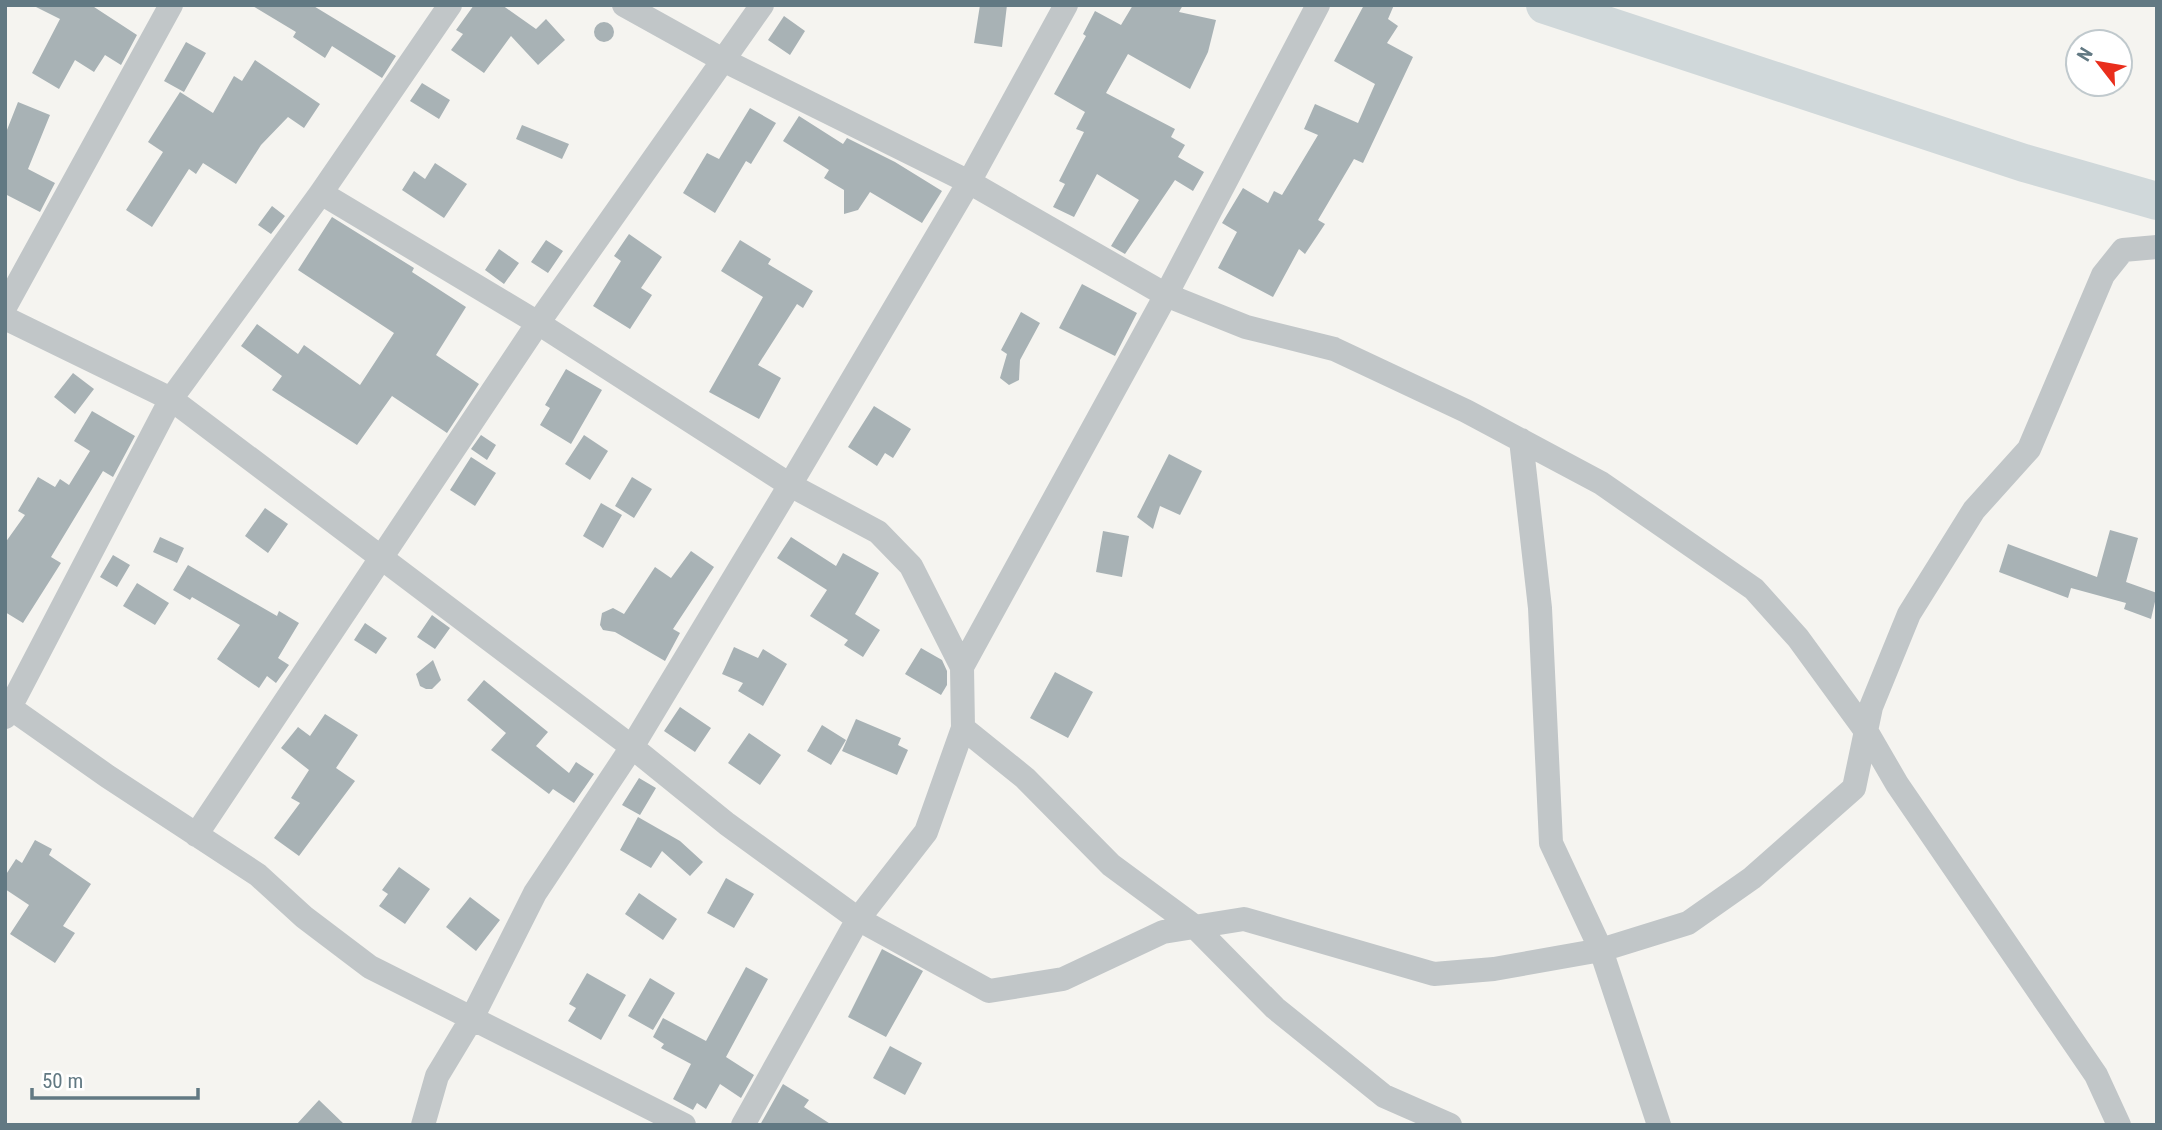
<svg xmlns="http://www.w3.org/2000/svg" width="2162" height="1130" font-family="'Roboto Condensed',sans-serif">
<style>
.building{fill:#a8b2b5}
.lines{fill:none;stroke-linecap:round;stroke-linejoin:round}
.minor{stroke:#c1c6c8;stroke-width:24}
.primary{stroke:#d0d8da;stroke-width:38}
</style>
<rect width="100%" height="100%" fill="#f5f4f0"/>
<path class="building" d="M 32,5 L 91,5 L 137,35 L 121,65 L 105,55 L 94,72 L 75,60 L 59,89 L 32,73 L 60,19 Z
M 251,5 L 312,5 L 396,56 L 382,78 L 332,46 L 325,58 L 293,37 L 296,32 Z
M 474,5 L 502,5 L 536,29 L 546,19 L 565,40 L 538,65 L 511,36 L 484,73 L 451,50 L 463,34 L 456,30 Z
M 980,5 L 1007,5 L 1002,47 L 974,43 Z
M 1133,5 L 1183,5 L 1179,12 L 1216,20 L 1208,52 L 1190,89 L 1128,54 L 1106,93 L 1175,129 L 1171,137 L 1185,145 L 1178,157 L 1204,172 L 1193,191 L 1175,180 L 1125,254 L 1111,246 L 1139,200 L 1097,174 L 1074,217 L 1053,207 L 1065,184 L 1059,181 L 1084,132 L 1076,129 L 1085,112 L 1054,94 L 1086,36 L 1083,34 L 1095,11 L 1121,25 Z
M 1364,5 L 1394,5 L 1388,19 L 1398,26 L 1387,43 L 1413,57 L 1363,163 L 1354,159 L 1318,220 L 1325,224 L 1305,254 L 1299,249 L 1273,297 L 1218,268 L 1237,232 L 1222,223 L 1243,188 L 1268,203 L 1274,191 L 1282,195 L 1318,135 L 1304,129 L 1315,104 L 1358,123 L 1375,84 L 1334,61 Z
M 784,16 L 805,31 L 790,55 L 768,40 Z
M594 32a10 10 0 1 1 20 0a10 10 0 1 1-20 0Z
M 186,42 L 206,53 L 184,92 L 164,81 Z
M 255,60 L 320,104 L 304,128 L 288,117 L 261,145 L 236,184 L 203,163 L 196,174 L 189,169 L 152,227 L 126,210 L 163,152 L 148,142 L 180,92 L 213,113 L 234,76 L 242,81 Z
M 422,83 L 450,100 L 439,119 L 410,101 Z
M 18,102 L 50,115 L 28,169 L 55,183 L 40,212 L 5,194 L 5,135 Z
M 750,108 L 776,123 L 751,164 L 746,161 L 715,213 L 683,193 L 707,153 L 719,159 Z
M 799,116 L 843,144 L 847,138 L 895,162 L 942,191 L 922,223 L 870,192 L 858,210 L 844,214 L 844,190 L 824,178 L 829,170 L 783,141 Z
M 522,125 L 569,144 L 562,159 L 516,139 Z
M 435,163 L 467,184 L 444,218 L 402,190 L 414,171 L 425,179 Z
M 272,206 L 285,216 L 271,234 L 258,225 Z
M 332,217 L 414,268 L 412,272 L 466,307 L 436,355 L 479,384 L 447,433 L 392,396 L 357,445 L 272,390 L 282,376 L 241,346 L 257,324 L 298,354 L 304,345 L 360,385 L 394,333 L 298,270 Z
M 629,234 L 662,257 L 641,288 L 652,295 L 630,329 L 593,306 L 621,261 L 614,256 Z
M 546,240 L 563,251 L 548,273 L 531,262 Z
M 740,240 L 771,259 L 768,264 L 813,291 L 803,308 L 797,304 L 758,365 L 781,378 L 759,419 L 709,392 L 763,297 L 721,271 Z
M 499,249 L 519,263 L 504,284 L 485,270 Z
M 1082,284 L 1137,313 L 1115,356 L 1059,328 Z
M 1021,312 L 1040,323 L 1020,360 L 1019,380 L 1009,385 L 1000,378 L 1007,354 L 1001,350 Z
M 566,369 L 602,390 L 571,444 L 540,425 L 550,408 L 545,405 Z
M 73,373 L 94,389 L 75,414 L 54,397 Z
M 874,406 L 911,429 L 893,458 L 885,453 L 877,466 L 848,447 Z
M 92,411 L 135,436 L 113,477 L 103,471 L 51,557 L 61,563 L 23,623 L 5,612 L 5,543 L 25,515 L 18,511 L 38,477 L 55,487 L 60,479 L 69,485 L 90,451 L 74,441 Z
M 481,435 L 496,445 L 487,460 L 471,449 Z
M 584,435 L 608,451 L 590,480 L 565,464 Z
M 1169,454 L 1202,471 L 1180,515 L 1160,506 L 1153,529 L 1137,517 Z
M 471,457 L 496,473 L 475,506 L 450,490 Z
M 632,477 L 652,489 L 634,518 L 615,506 Z
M 601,503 L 622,515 L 603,548 L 583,536 Z
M 265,508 L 288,524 L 268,553 L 245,536 Z
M 2110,530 L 2138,538 L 2126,582 L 2157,593 L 2151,619 L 2124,609 L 2126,603 L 2071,588 L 2068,598 L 1999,572 L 2008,544 L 2097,577 Z
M 1103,531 L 1129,536 L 1122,577 L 1096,572 Z
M 160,537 L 184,548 L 177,563 L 153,552 Z
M 791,537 L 836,566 L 843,553 L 879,573 L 855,614 L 880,630 L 863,657 L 844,645 L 848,640 L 810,616 L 827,590 L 777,558 Z
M 691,551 L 714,567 L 673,629 L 680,633 L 665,661 L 615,632 L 603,630 L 600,625 L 602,613 L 613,608 L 624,614 L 655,567 L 671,578 Z
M 113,555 L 130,565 L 117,587 L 100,577 Z
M 188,565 L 277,616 L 279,611 L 299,623 L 278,658 L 289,665 L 276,683 L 267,676 L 259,688 L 217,659 L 240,625 L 192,597 L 190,600 L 173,590 Z
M 137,583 L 169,603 L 155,625 L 123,606 Z
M 432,615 L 450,628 L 435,649 L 417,637 Z
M 365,623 L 387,638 L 376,654 L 354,640 Z
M 734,647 L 758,658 L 763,649 L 787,664 L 763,706 L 738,691 L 743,683 L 722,674 Z
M 921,648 L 942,660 L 947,671 L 947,685 L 941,695 L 905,674 Z
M 433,660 L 441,680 L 432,689 L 426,689 L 420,686 L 416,674 Z
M 1055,672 L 1093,692 L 1068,738 L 1030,718 Z
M 484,680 L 548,732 L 536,746 L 569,773 L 576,762 L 594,774 L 574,803 L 553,789 L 549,794 L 491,750 L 506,733 L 467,700 Z
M 680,707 L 711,728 L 695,752 L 664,731 Z
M 325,714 L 358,735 L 336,768 L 355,781 L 299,856 L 274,838 L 300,803 L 291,798 L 309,770 L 281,748 L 298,727 L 310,736 Z
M 856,719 L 901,738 L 898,745 L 908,750 L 897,775 L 842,751 Z
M 822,725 L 846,740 L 831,765 L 807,751 Z
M 749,733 L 781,755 L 760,785 L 728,763 Z
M 639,778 L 656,788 L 640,815 L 622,805 Z
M 638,817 L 680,841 L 703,862 L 690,876 L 662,851 L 651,868 L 620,850 Z
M 35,840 L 52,849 L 49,855 L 91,884 L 63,926 L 75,933 L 55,963 L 10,934 L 29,905 L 5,889 L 5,876 L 16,859 L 22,863 Z
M 399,867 L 430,889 L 405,924 L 379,906 L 388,894 L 382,890 Z
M 726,878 L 754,894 L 734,928 L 707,913 Z
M 639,893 L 677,919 L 663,940 L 625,914 Z
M 470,897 L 500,920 L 476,951 L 446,927 Z
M 882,949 L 923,971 L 886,1037 L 848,1017 Z
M 746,967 L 768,979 L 726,1057 L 754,1075 L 741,1098 L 720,1084 L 706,1109 L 697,1103 L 693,1110 L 673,1099 L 691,1064 L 661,1048 L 664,1044 L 653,1037 L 663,1018 L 706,1041 Z
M 587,973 L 626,995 L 601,1040 L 568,1021 L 576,1008 L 569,1004 Z
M 650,978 L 675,993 L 653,1030 L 628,1016 Z
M 890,1046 L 922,1063 L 905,1095 L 873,1078 Z
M 783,1084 L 809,1100 L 804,1107 L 832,1125 L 760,1125 Z
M 319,1100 L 345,1125 L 296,1125 Z"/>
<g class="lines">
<path class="minor" d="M 624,5 L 723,60 L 969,182 L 1166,295 L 1246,327 L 1334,349 L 1466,411 L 1601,483 L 1754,589 L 1798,638 L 1868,734 L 1897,784 L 2096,1075 L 2119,1125
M 321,193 L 538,323 L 790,485 L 878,532 L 911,566 L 962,667
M 5,307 L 171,5
M 5,318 L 171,399 L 632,747 L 727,824 L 858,919 L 989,991 L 1063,979 L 1163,932 L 1244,919 L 1434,974 L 1494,969 L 1601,950 L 1688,923 L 1752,878 L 1854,788 L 1871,707 L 1909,614 L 1974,510 L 2029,449 L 2103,275 L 2123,250 L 2157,247
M 1521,440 L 1540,608 L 1551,843 L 1601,950 L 1659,1125
M 5,704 L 107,776 L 258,875 L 304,917 L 370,967 L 684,1125
M 5,717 L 171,399 L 321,193 L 450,5
M 963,728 L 1025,778 L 1111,865 L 1195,927 L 1275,1008 L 1384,1096 L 1450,1125
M 196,835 L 538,323 L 762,5
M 423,1125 L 437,1076 L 472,1018 L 535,893 L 632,747 L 790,485 L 969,182 L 1066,5
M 743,1125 L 858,919 L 926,832 L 963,728 L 962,667 L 1166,295 L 1318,5"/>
<path class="primary" d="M 1545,5 L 2024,163 L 2157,201"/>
</g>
<rect width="2162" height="1130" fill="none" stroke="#627983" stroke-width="14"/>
<g transform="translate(2099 63) rotate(301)"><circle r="33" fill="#ffffff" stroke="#c0c9cd" stroke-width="2"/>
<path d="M0-5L12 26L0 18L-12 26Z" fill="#e92e1c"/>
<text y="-10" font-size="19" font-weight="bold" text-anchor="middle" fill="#627983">N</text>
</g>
<path d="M32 1088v10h166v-10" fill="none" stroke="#627983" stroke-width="3.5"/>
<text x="42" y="1088" font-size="21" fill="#627983" stroke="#ffffff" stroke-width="5" paint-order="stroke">50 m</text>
</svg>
